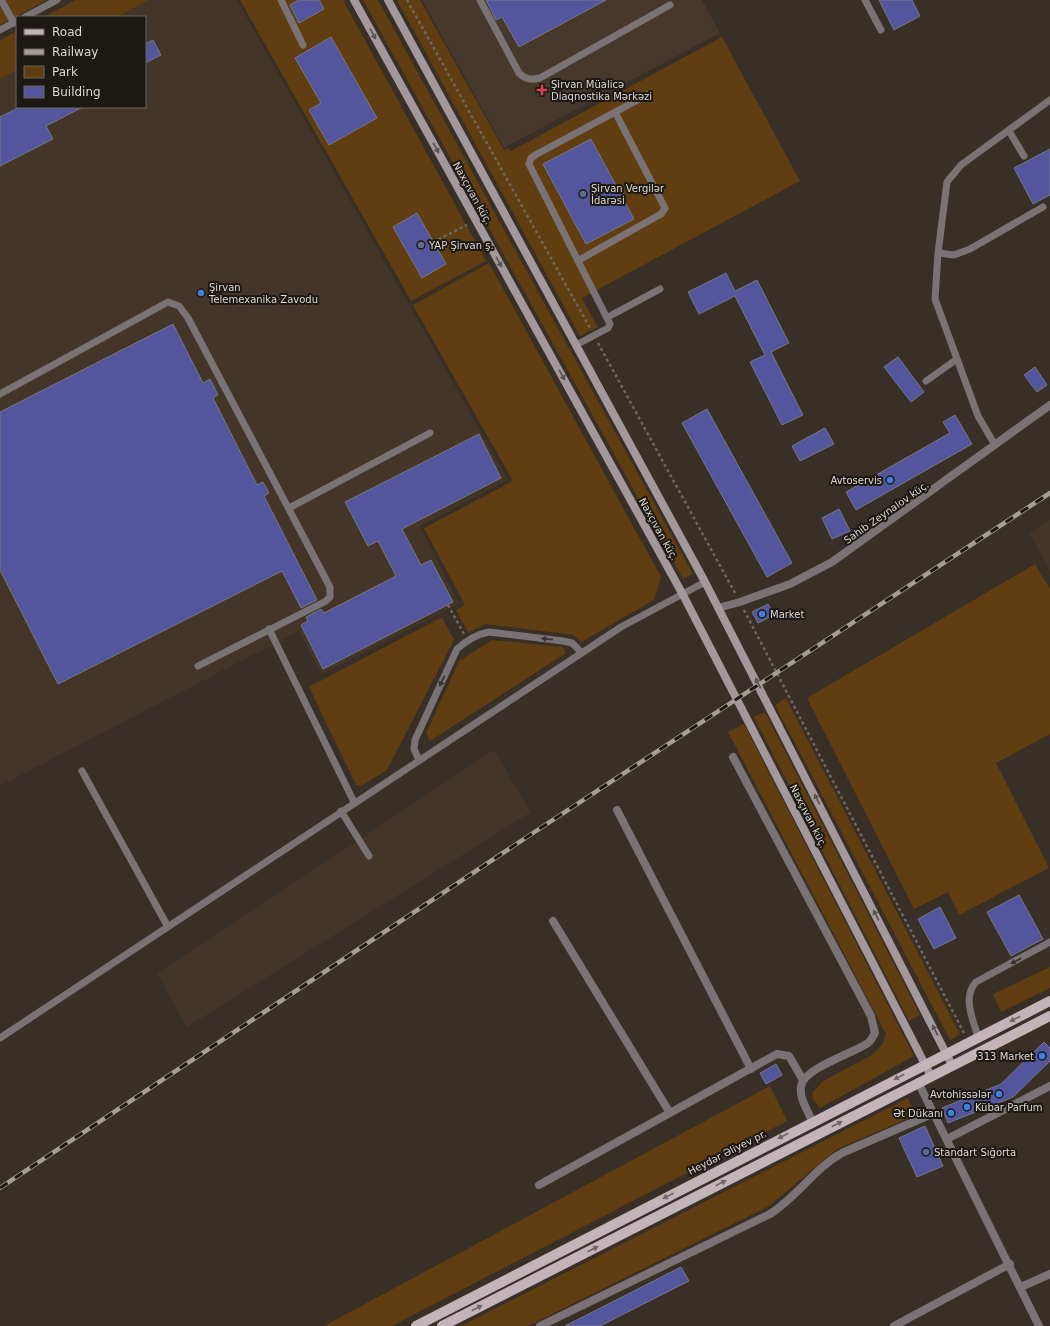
<svg xmlns="http://www.w3.org/2000/svg" width="1050" height="1326" font-family="'DejaVu Sans',sans-serif">
<style>
.built{fill:#433527}
.medical{fill:#47382c}
.green{fill:#613d12}
.building{fill:#54569d;stroke:#767886}
.lines{fill:none;stroke-linecap:round;stroke-linejoin:round}
.path{stroke:#716961;stroke-width:2.5;stroke-dasharray:3 3;stroke-linecap:butt}
.lane{stroke:#7a7376;stroke-width:7}
.street{stroke:#7a7376;stroke-width:8}
.secondary{stroke:#a3989c;stroke-width:8}
.primary{stroke:#c3b4ba;stroke-width:10}
.rail-casing{stroke:#a59e97;stroke-width:4.5}
.rail{stroke:#1c1814;stroke-width:3;stroke-dasharray:9;stroke-linecap:butt}
.oneway{fill:#595251}
.oneway2{fill:#383331}
.oneway3{fill:#706667}
.health-dot{fill:#e0444e;stroke:#1c1814;stroke-width:1.5}
.service-dot{fill:#5c6f8a;stroke:#1c1814;stroke-width:1.5}
.shop-dot{fill:#3f7fe0;stroke:#1c1814;stroke-width:1.5}
.labels{text-anchor:middle;stroke-width:4;stroke-linejoin:round;paint-order:stroke}
.poi-label{font-size:10px;fill:#ded8d2;stroke:#1c1814;text-anchor:start}
.street-label{font-size:10px;fill:#ded8d2;stroke:#1c1814}
</style>
<rect width="100%" height="100%" fill="#382f26"/>
<path class="built" d="M 149,0 L 237,0 L 508,480 L 420,526 L 459,604 L 321,674 L 299,631 L 0,786 L 0,79 L 17,70 L 17,107 L 145,107 L 145,17 L 117,17 Z
M 1050,519 L 1050,571 L 1029,533 Z
M 494,750 L 531,812 L 187,1027 L 157,974 Z"/>
<path class="medical" d="M 422,0 L 702,0 L 720,33 L 504,148 Z"/>
<path class="green" d="M 6,0 L 47,0 L 0,25 L 0,3 Z
M 76,0 L 149,0 L 117,17 L 44,17 Z
M 240,0 L 343,0 L 486,261 L 411,301 Z
M 363,0 L 378,0 L 693,574 L 683,579 Z
M 397,0 L 420,0 L 504,150 L 509,148 L 511,151 L 722,37 L 800,181 L 582,298 L 598,327 L 580,336 Z
M 17,31 L 17,70 L 0,79 L 0,40 Z
M 489,263 L 661,577 L 654,600 L 581,642 L 574,635 L 486,624 L 468,632 L 456,610 L 465,605 L 424,528 L 513,481 L 413,305 Z
M 1035,564 L 1050,589 L 1050,734 L 996,763 L 1049,868 L 959,915 L 948,892 L 914,909 L 807,698 Z
M 442,617 L 454,640 L 387,770 L 361,786 L 356,785 L 309,687 Z
M 492,640 L 563,647 L 566,653 L 430,741 L 426,733 L 459,661 Z
M 786,698 L 960,1034 L 950,1040 L 775,705 Z
M 765,712 L 920,1015 L 909,1021 L 754,717 Z
M 744,724 L 914,1056 L 820,1108 L 813,1099 L 812,1093 L 823,1081 L 872,1055 L 882,1045 L 886,1034 L 728,732 Z
M 1050,967 L 1050,988 L 1001,1012 L 993,994 Z
M 770,1086 L 787,1121 L 392,1326 L 324,1326 Z
M 908,1098 L 916,1115 L 837,1149 L 769,1206 L 528,1326 L 461,1326 Z"/>
<path class="building" d="M 299,0 L 319,0 L 324,9 L 299,23 L 290,5 Z
M 486,0 L 606,0 L 519,47 L 502,17 L 496,20 Z
M 879,0 L 912,0 L 920,16 L 894,30 Z
M 331,37 L 377,118 L 329,145 L 309,110 L 321,103 L 295,58 Z
M 153,40 L 161,55 L 145,63 L 145,44 Z
M 20,107 L 83,107 L 46,126 L 53,139 L 0,166 L 0,117 Z
M 591,139 L 634,219 L 586,244 L 543,164 Z
M 1050,149 L 1050,195 L 1033,204 L 1014,168 Z
M 417,213 L 446,264 L 422,278 L 393,227 Z
M 726,273 L 735,291 L 757,280 L 789,343 L 771,352 L 803,415 L 782,425 L 750,362 L 765,355 L 735,296 L 699,314 L 688,292 Z
M 173,324 L 203,383 L 210,379 L 218,395 L 213,398 L 257,485 L 263,482 L 269,493 L 264,496 L 317,600 L 301,608 L 282,571 L 58,684 L 0,570 L 0,412 Z
M 898,357 L 924,392 L 911,402 L 884,367 Z
M 1035,367 L 1047,385 L 1037,392 L 1024,375 Z
M 707,409 L 792,563 L 767,577 L 682,423 Z
M 955,415 L 972,444 L 856,510 L 846,492 L 950,433 L 943,422 Z
M 825,428 L 834,444 L 800,461 L 792,446 Z
M 479,434 L 501,478 L 402,529 L 421,565 L 431,560 L 453,602 L 323,669 L 301,625 L 308,621 L 306,617 L 321,609 L 324,613 L 396,576 L 378,541 L 368,546 L 345,502 Z
M 839,509 L 850,531 L 832,539 L 822,518 Z
M 768,604 L 774,615 L 758,623 L 752,612 Z
M 1019,895 L 1043,939 L 1011,956 L 987,912 Z
M 940,907 L 956,938 L 934,949 L 918,919 Z
M 1044,1042 L 1050,1048 L 1050,1061 L 1013,1097 L 948,1123 L 942,1108 L 1001,1084 Z
M 776,1064 L 782,1075 L 766,1084 L 760,1073 Z
M 925,1126 L 943,1166 L 917,1177 L 899,1138 Z
M 681,1267 L 689,1281 L 600,1326 L 565,1326 Z"/>
<g class="lines">
<path class="path" d="M 407,0 L 590,328
M 433,242 L 467,225
M 598,343 L 735,593
M 448,605 L 464,634
M 744,610 L 964,1033"/>
<path class="lane" d="M 1,0 L 14,23
M 281,0 L 303,45
M 480,0 L 519,73 C 526,80 531,80 540,78 L 670,5
M 865,0 L 881,30
M 25,17 L 57,0
M 0,30 L 17,21
M 1009,131 L 1024,156
M 938,253 L 954,255 L 970,249 L 1043,207
M 579,260 L 661,214 L 665,208 L 615,112
M 608,317 L 660,289
M 576,345 L 608,328 L 610,324 L 529,164 L 531,158 L 537,154 L 647,95
M 926,381 L 957,359
M 0,394 L 168,302 L 179,306 L 188,318 L 330,587 L 330,597 L 326,601 L 198,666
M 995,445 L 978,416 L 935,299 L 938,253 L 947,182 L 961,165 L 1050,100
M 289,508 L 430,433
M 269,629 L 354,802
M 419,760 L 414,749 L 415,740 L 457,649 C 466,641 478,634 489,632 L 563,641 L 572,643 L 582,653
M 82,771 L 168,927
M 341,811 L 369,856
M 978,1037 C 973,1019 962,997 976,982 L 1050,942
M 0,1038 L 621,627 L 705,582"/>
<path class="street" d="M 718,608 L 740,602 L 790,584 L 832,562 L 1050,405
M 733,757 L 871,1016 L 875,1033 C 873,1036 871,1041 868,1043 C 854,1053 804,1068 801,1086 C 799,1098 808,1111 812,1121
M 617,810 L 751,1069
M 553,921 L 670,1113
M 918,1082 L 1039,1326
M 947,1139 L 1050,1086
M 539,1185 L 777,1054 L 789,1056 L 803,1080
M 1021,1287 L 1050,1274
M 540,1326 L 770,1214 C 797,1197 814,1169 842,1153 L 934,1113
M 894,1326 L 1010,1264"/>
<path class="secondary" d="M 354,0 L 682,593 L 931,1076
M 388,0 L 705,582 L 952,1065"/>
<path class="primary" d="M 416,1326 L 1050,1001
M 442,1326 L 1050,1016"/>
<g class="rail-casing">
<path id="rail" d="M 0,1188 L 530,835 L 1050,493"/>
</g>
<use href="#rail" class="rail"/>
</g>
<defs><path id="oneway-solid" d="M-6-.8H1V-3.2L6.5 0L1 3.2V.8H-6Z"/></defs>
<g class="oneway">
<use href="#oneway-solid" transform="translate(373 34) rotate(61)"/>
<use href="#oneway-solid" transform="translate(436 148) rotate(61)"/>
<use href="#oneway-solid" transform="translate(499 262) rotate(61)"/>
<use href="#oneway-solid" transform="translate(562 375) rotate(61)"/>
<use href="#oneway-solid" transform="translate(758 683) rotate(-117)"/>
<use href="#oneway-solid" transform="translate(817 799) rotate(-117)"/>
<use href="#oneway-solid" transform="translate(876 915) rotate(-117)"/>
<use href="#oneway-solid" transform="translate(935 1030) rotate(-117)"/>
</g>
<g class="oneway2">
<use href="#oneway-solid" transform="translate(547 639) rotate(-174)"/>
<use href="#oneway-solid" transform="translate(442 681) rotate(115)"/>
<use href="#oneway-solid" transform="translate(1016 961) rotate(152)"/>
</g>
<g class="oneway3">
<use href="#oneway-solid" transform="translate(1015 1019) rotate(153)"/>
<use href="#oneway-solid" transform="translate(899 1077) rotate(153)"/>
<use href="#oneway-solid" transform="translate(837 1124) rotate(-27)"/>
<use href="#oneway-solid" transform="translate(783 1136) rotate(153)"/>
<use href="#oneway-solid" transform="translate(721 1183) rotate(-27)"/>
<use href="#oneway-solid" transform="translate(668 1196) rotate(153)"/>
<use href="#oneway-solid" transform="translate(593 1249) rotate(-27)"/>
<use href="#oneway-solid" transform="translate(477 1308) rotate(-27)"/>
</g>
<path class="health-dot" d="M540 84h4v4h4v4h-4v4h-4v-4h-4v-4h4z"/>
<g class="service-dot">
<circle cx="583" cy="194" r="4"/>
<circle cx="421" cy="245" r="4"/>
<circle cx="926" cy="1152" r="4"/>
</g>
<g class="shop-dot">
<circle cx="201" cy="293" r="4"/>
<circle cx="890" cy="480" r="4"/>
<circle cx="762" cy="614" r="4"/>
<circle cx="1042" cy="1056" r="4"/>
<circle cx="999" cy="1094" r="4"/>
<circle cx="967" cy="1107" r="4"/>
<circle cx="951" cy="1113" r="4"/>
</g>
<g class="labels">
<g class="poi-label">
<text x="551" y="88">Şirvan Müalicə<tspan x="551" dy="12">Diaqnostika Mərkəzi</tspan></text>
<text x="591" y="192">Şirvan Vergilər<tspan x="591" dy="12">İdarəsi</tspan></text>
<text x="429" y="249">YAP Şirvan ş.</text>
<text x="209" y="291">Şirvan<tspan x="209" dy="12">Telemexanika Zavodu</tspan></text>
<text x="882" y="484" text-anchor="end">Avtoservis</text>
<text x="770" y="618">Market</text>
<text x="1034" y="1060" text-anchor="end">313 Market</text>
<text x="991" y="1098" text-anchor="end">Avtohissələr</text>
<text x="975" y="1111">Kübar Parfum</text>
<text x="943" y="1117" text-anchor="end">Ət Dükanı</text>
<text x="934" y="1156">Standart Sığorta</text>
</g>
<g class="street-label">
<text transform="translate(473 193) rotate(61)" y="4">Naxçıvan küç.</text>
<text transform="translate(886 512) rotate(-35)" y="4">Sahib Zeynalov küç.</text>
<text transform="translate(659 529) rotate(61)" y="4">Naxçıvan küç.</text>
<text transform="translate(809 816) rotate(63)" y="4">Naxçıvan küç.</text>
<text transform="translate(727 1152) rotate(-27)" y="4">Heydər Əliyev pr.</text>
</g>
</g>
<rect x="16" y="16" width="130" height="92" fill="#1c1814" stroke="#6a6560"/>
<rect x="24" y="29" width="20" height="6" fill="#c3b4ba" stroke="#6a6560"/>
<text x="52" y="36" font-size="12" fill="#ded8d2">Road</text>
<rect x="24" y="49" width="20" height="6" fill="#a59e97" stroke="#6a6560"/>
<text x="52" y="56" font-size="12" fill="#ded8d2">Railway</text>
<rect x="24" y="66" width="20" height="12" fill="#613d12" stroke="#6a6560"/>
<text x="52" y="76" font-size="12" fill="#ded8d2">Park</text>
<rect x="24" y="86" width="20" height="12" fill="#54569d" stroke="#6a6560"/>
<text x="52" y="96" font-size="12" fill="#ded8d2">Building</text>
</svg>
